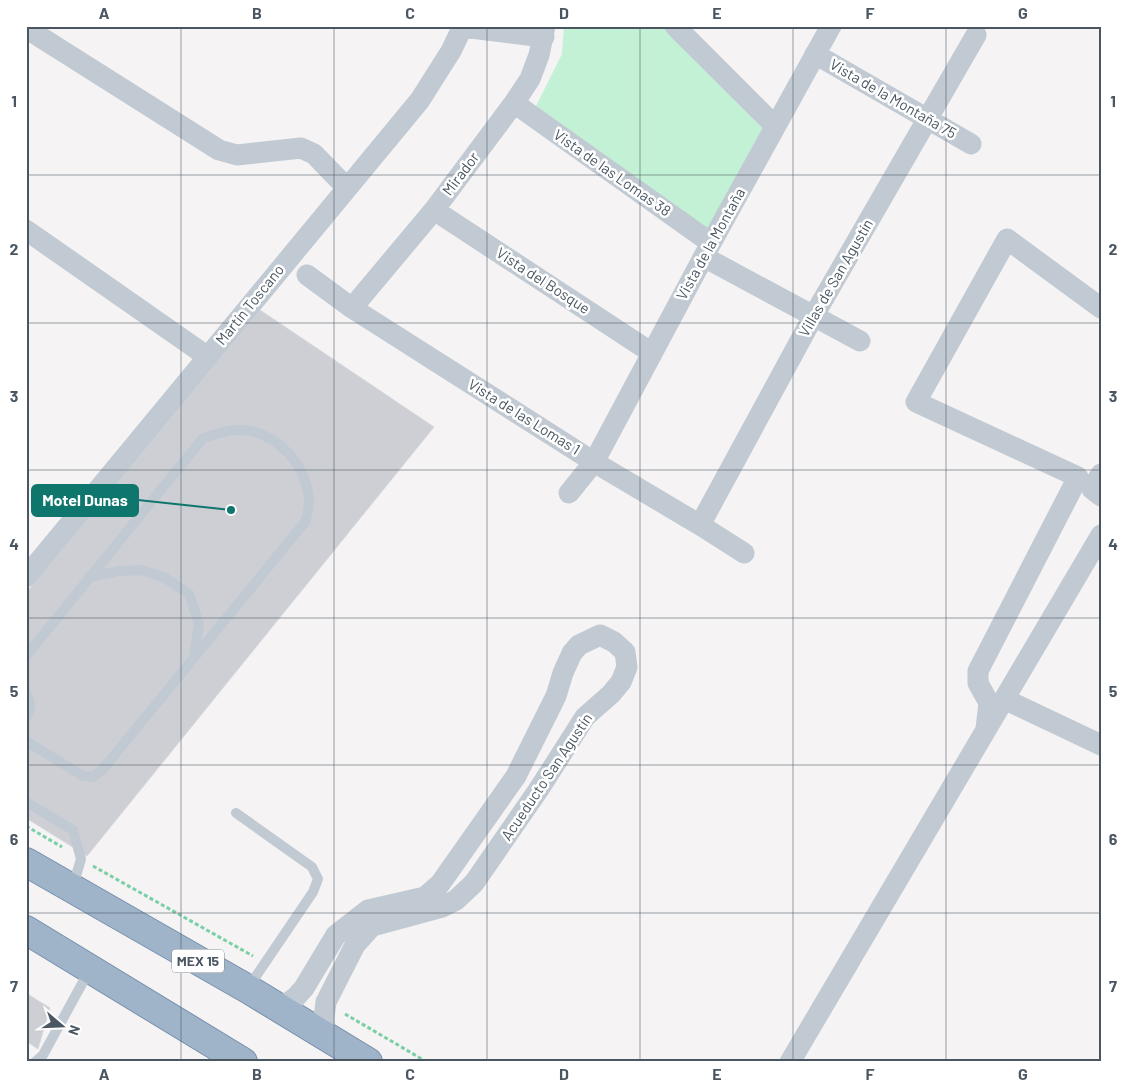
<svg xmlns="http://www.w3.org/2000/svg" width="1127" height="1088" font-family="Barlow,sans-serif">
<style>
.green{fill:#c3f1d5}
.building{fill:#cdcfd5;stroke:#d7d9de}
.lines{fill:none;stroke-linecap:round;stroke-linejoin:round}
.trunk-casing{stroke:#7690ad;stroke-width:30}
.path{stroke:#7ad0a6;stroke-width:3;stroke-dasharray:4 2.5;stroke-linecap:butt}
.service{stroke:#c1cad2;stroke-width:10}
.minor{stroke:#c1cad2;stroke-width:21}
.trunk{stroke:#9fb4c9;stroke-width:28}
.grid{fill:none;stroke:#4a5661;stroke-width:1;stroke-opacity:0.55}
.labels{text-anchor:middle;stroke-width:5;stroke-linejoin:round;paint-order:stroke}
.shield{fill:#fff;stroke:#808990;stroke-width:1}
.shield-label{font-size:14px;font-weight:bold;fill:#4a5661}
.street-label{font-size:15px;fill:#4a5661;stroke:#fff}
.leader{fill:none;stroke:#0f766e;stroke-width:2}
.callout-dot{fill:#0f766e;stroke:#fff;stroke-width:2}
.callout{fill:#0f766e;stroke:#0f766e;stroke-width:2}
.callout-label{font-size:16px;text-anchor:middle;font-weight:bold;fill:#fff}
.neatline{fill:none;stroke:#4a5661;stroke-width:2}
.grid-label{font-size:16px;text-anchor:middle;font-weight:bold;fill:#4a5661}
</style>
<rect width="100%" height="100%" fill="#f5f3f3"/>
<path class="green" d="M 564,26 L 662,26 L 764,130 L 708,230 L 536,106 L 562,54 Z"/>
<path class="building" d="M 260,310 L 434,427 L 87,856 L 26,818 L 26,593 Z
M 26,993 L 50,1008 L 38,1049 L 26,1041 Z"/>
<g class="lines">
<g class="trunk-casing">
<path id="trunk" d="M 26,862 L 248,989 L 368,1062
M 26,930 L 243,1062"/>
</g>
<path class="path" d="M 26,826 L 62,847
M 93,866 L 253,956
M 345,1014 L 427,1062"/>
<path class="service" d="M 89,577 L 119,571 L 141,570 L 165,578 L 189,594 L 199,624 L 194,656
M 26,656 L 203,438 C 214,435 228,429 241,430 C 278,432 308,466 309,503 C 309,509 307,516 305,522 L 103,769 L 93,777 L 83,776 L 26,741
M 26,693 C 30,701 33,710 26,717
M 26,802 L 73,830 L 81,859 L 73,886
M 236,813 L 312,867 L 318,879 L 313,892 L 248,988
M 35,1062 L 43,1055 L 89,971"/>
<path class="minor" d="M 675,26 L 775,126
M 463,27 L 544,37
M 26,28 L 219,150 L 237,155 L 301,148 L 314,154 L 347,188
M 815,54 L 971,144
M 514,103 L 711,243
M 434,210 L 652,353
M 26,230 L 208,357
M 704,257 L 860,341
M 307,275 L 352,308 L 594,462 L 700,525 L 744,553
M 352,308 L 434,210 L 514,103 L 530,79 L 539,55 L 545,26
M 1101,474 L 1092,489 L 1101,496
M 569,493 L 594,462 L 711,243 L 831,26
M 700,525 L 813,317 L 976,35
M 26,577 L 420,100 L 451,51 L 463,26
M 1004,699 L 1101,745
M 986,729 L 989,703 L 978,683 L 978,671 L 1078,477 L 916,402 L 1007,239 L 1101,308
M 280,1009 L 296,997 L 304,988 L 336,935 L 368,910 L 425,897 L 440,884 L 516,776 L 556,696 L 563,673 L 572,653 L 579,645 L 600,635 L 614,642 L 625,652 L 627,667 L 621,682 L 611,694 L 585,717 L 539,789 L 474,883 L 456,900 L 442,907 L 372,926 L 355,945 L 326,1002 L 324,1018 L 325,1035
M 790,1062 L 1101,535"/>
<use href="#trunk" class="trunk"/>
</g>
<path class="grid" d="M 181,26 L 181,1062M 334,26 L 334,1062M 487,26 L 487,1062M 640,26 L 640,1062M 793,26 L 793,1062M 946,26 L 946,1062M 26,175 L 1101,175M 26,323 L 1101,323M 26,470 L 1101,470M 26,618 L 1101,618M 26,765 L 1101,765M 26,913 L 1101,913"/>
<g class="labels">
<rect class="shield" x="172" y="949.5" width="52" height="23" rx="4"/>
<g class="shield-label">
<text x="198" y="966">MEX 15</text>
</g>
<g class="street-label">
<text transform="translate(893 99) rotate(30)" y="5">Vista de la Montaña 75</text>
<text transform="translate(612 173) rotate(35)" y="5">Vista de las Lomas 38</text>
<text transform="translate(461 174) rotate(-53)" y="5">Mirador</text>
<text transform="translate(711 244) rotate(-61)" y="5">Vista de la Montaña</text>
<text transform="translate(836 278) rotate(-60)" y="5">Villas de San Agustín</text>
<text transform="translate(543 281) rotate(33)" y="5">Vista del Bosque</text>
<text transform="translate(250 305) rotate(-51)" y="5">Martín Toscano</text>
<text transform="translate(524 417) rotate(32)" y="5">Vista de las Lomas 1</text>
<text transform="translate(547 777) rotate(-56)" y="5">Acueducto San Agustín</text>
</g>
</g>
<path class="leader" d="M231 510L138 500"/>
<circle class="callout-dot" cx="231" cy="510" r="5"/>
<rect class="callout" x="32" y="485" width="106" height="31" rx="5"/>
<g class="callout-label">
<text x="85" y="506">Motel Dunas</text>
</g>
<rect width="1127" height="1088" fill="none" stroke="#ffffff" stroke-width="55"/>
<g transform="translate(62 1026) rotate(109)" stroke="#ffffff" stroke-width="4" paint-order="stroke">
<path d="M0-4L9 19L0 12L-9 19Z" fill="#4a5661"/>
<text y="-8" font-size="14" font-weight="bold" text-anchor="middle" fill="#4a5661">N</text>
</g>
<rect x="28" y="28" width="1072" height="1032" class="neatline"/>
<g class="grid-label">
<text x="104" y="19">A</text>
<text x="257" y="19">B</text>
<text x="410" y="19">C</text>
<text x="564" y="19">D</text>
<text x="717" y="19">E</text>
<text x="870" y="19">F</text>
<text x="1023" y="19">G</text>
<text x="14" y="107">1</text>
<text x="1113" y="107">1</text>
<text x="14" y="255">2</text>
<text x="1113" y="255">2</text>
<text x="14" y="402">3</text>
<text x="1113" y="402">3</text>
<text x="14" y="550">4</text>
<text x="1113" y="550">4</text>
<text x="14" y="697">5</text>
<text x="1113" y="697">5</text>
<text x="14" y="845">6</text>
<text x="1113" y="845">6</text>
<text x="14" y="992">7</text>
<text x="1113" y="992">7</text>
<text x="104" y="1080">A</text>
<text x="257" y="1080">B</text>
<text x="410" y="1080">C</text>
<text x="564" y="1080">D</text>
<text x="717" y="1080">E</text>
<text x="870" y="1080">F</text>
<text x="1023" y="1080">G</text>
</g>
</svg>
